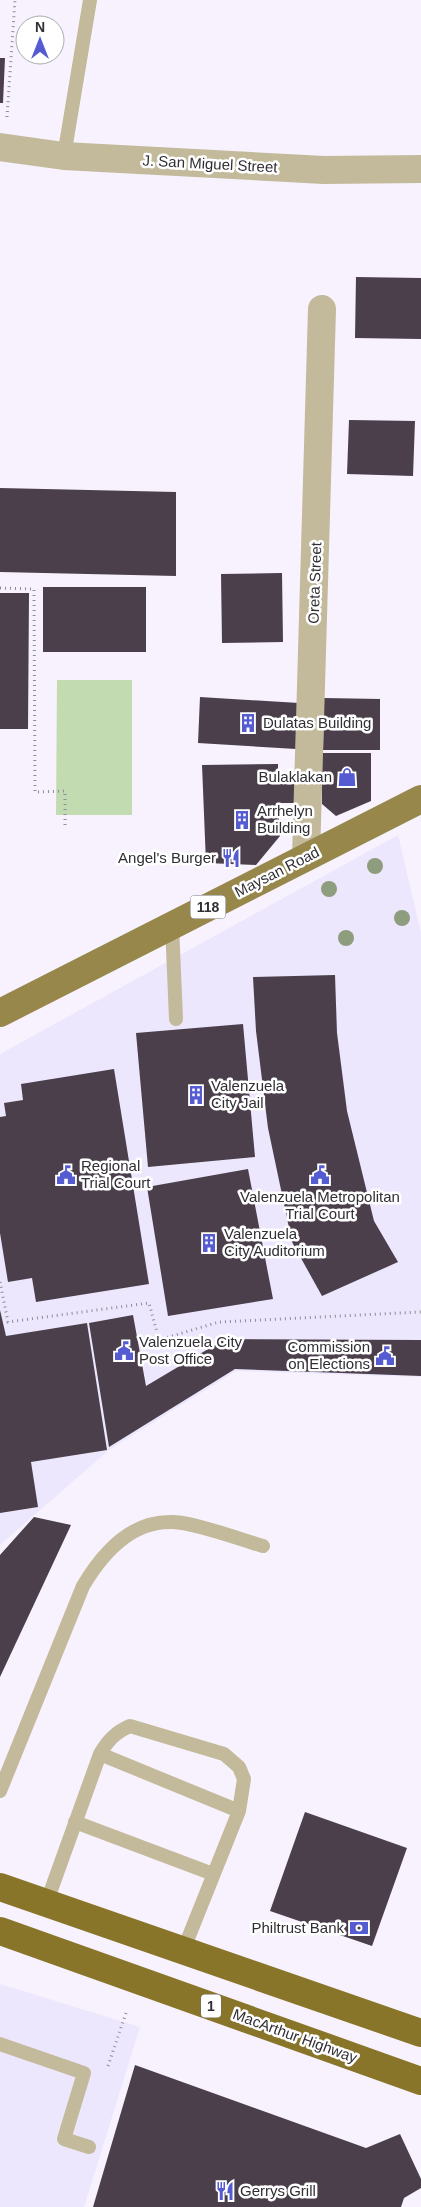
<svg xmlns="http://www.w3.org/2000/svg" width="421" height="2207" font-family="Arial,sans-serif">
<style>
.commercial{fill:#ece7fd}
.green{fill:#c3dbb1}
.building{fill:#4a3f4a}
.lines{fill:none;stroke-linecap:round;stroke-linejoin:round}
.path{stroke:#908c95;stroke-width:3;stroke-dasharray:1 4;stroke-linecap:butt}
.lane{stroke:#c3ba9b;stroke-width:14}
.street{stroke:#c3ba9b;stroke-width:28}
.primary{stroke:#98874b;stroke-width:28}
.highway{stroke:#897529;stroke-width:28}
.tree{fill:#8d9d7d}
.labels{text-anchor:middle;stroke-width:5;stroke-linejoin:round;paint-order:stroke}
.shield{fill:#fff;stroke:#6f6d71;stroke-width:1}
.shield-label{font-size:14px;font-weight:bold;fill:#312e34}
.street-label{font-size:15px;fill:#312e34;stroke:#fff}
.poi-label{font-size:15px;fill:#312e34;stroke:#fff;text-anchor:start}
</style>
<rect width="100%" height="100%" fill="#f7f2fd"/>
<path class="commercial" d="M 398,835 L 421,933 L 421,1377 L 236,1371 L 109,1450 L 0,1545 L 0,1054 Z
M 0,1984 L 140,2027 L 84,2207 L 0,2207 Z"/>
<path class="green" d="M 57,680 L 132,680 L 132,815 L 56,815 Z"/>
<path class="building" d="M 0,58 L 5,58 L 3,103 L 0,103 Z
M 356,277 L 421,278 L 421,339 L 355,338 Z
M 349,420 L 415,421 L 413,476 L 347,474 Z
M 0,488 L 176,492 L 176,576 L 0,572 Z
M 282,573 L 283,642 L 222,643 L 221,574 Z
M 43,587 L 146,587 L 146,652 L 43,652 Z
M 0,593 L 29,593 L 28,729 L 0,729 Z
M 200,697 L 299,703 L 296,749 L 198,743 Z
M 324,698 L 380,699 L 380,750 L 323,750 Z
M 322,753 L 371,753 L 371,801 L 336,816 L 322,804 Z
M 278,764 L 278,775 L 296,774 L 296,803 L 278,803 L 280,836 L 256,865 L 206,863 L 202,765 Z
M 335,975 L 337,1033 L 347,1111 L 374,1221 L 398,1262 L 322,1296 L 292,1242 L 268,1128 L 256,1031 L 253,977 Z
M 243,1024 L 255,1157 L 148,1167 L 136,1033 Z
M 114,1069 L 149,1284 L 36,1302 L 32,1278 L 8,1282 L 0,1233 L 0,1117 L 6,1116 L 4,1103 L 23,1100 L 21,1084 Z
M 248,1169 L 273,1299 L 168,1316 L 147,1187 Z
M 0,1310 L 6,1336 L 87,1323 L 107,1450 L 31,1462 L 38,1507 L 0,1513 Z
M 133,1315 L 146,1386 L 225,1339 L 421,1340 L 421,1376 L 235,1369 L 109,1447 L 89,1323 Z
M 34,1517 L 71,1525 L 0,1677 L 0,1555 Z
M 305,1812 L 407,1848 L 372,1946 L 270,1911 Z
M 135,2065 L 366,2148 L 400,2134 L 421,2179 L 421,2188 L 404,2198 L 401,2207 L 93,2207 Z"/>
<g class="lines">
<path class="path" d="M 7,117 L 15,0
M 0,588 L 34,589 L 35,792 L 65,791 L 65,828
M 0,1282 L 8,1322 L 149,1303 L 159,1340 L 219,1322 L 421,1312
M 108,2066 L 127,2010"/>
<path class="lane" d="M 64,156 L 90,0
M 172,925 L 176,1019
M 100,1754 L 239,1811
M 0,1791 L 83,1586 C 102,1554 131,1520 173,1522 C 196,1523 239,1539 263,1546
M 75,1822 L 213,1874
M 46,1904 L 100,1754 C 108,1740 116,1732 130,1726 L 224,1754 L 239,1767 L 244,1779 L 239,1811 L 183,1951
M 0,2044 L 84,2073 L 64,2139 L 89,2147"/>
<path class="street" d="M 0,147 L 64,156 L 324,170 L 421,169
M 306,857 L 322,309"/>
<path class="primary" d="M 0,1013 L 421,799"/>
<path class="highway" d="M 0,1887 L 421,2033
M 0,1931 L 421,2081"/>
</g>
<g class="tree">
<circle cx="375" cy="866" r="8"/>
<circle cx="329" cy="889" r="8"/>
<circle cx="402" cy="918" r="8"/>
<circle cx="346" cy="938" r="8"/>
</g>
<defs>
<g id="building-bare" transform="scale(1.5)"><path d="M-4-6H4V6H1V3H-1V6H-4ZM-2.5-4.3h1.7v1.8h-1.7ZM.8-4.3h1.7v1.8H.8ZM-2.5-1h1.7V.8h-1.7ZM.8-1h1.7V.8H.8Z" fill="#555cd2" stroke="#fff" stroke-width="2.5" paint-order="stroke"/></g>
<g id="shop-bare" transform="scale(1.5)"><path d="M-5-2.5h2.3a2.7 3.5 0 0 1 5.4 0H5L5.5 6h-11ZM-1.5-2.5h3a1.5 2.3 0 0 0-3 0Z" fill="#555cd2" stroke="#fff" stroke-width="2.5" paint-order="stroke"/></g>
<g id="restaurant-bare" transform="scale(1.5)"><path d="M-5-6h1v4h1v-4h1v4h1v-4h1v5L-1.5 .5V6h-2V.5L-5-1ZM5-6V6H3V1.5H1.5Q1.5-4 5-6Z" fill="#555cd2" stroke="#fff" stroke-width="2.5" paint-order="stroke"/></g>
<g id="civic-bare" transform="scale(1.5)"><path d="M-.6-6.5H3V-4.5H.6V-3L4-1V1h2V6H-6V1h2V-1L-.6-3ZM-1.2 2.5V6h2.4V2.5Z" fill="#555cd2" stroke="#fff" stroke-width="2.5" paint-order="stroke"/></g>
<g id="bank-bare" transform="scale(1.5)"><path d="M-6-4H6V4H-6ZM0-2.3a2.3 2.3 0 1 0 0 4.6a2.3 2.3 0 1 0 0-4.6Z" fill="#555cd2" stroke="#fff" stroke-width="2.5" paint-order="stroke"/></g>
</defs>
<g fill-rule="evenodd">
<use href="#building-bare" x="248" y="723"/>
<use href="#shop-bare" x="347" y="777"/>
<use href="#building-bare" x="242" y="820"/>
<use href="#restaurant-bare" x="231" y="858"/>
<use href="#building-bare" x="196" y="1095"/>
<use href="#civic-bare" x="66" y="1175"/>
<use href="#civic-bare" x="320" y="1175"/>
<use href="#building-bare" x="209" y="1243"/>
<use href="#civic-bare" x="124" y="1351"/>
<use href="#civic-bare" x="385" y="1356"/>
<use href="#bank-bare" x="359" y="1928"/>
<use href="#restaurant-bare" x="225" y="2191"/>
</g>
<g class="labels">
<g class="shield">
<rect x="190.5" y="895.5" width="35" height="23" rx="4"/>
<rect x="201" y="1994.5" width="20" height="23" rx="4"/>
</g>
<g class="shield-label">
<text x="208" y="912">118</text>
<text x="211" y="2011">1</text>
</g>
<g class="street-label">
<text transform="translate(210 164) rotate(3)" y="5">J. San Miguel Street</text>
<text transform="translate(315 583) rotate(-88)" y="5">Oreta Street</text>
<text transform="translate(277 872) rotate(-27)" y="5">Maysan Road</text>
<text transform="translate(295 2036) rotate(20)" y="5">MacArthur Highway</text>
</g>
<g class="poi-label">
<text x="263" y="728">Dulatas Building</text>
<text x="332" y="782" text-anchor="end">Bulaklakan</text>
<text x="257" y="816">Arrhelyn<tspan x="257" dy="17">Building</tspan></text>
<text x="216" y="863" text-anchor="end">Angel's Burger</text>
<text x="211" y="1091">Valenzuela<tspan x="211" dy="17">City Jail</tspan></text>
<text x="81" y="1171">Regional<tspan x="81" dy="17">Trial Court</tspan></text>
<text x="320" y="1202" text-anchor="middle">Valenzuela Metropolitan<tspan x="320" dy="17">Trial Court</tspan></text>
<text x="224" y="1239">Valenzuela<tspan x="224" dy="17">City Auditorium</tspan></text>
<text x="139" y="1347">Valenzuela City<tspan x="139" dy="17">Post Office</tspan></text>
<text x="370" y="1352" text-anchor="end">Commission<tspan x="370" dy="17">on Elections</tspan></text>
<text x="344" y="1933" text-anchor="end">Philtrust Bank</text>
<text x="240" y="2196">Gerrys Grill</text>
</g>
</g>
<g transform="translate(40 40)"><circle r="24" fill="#ffffff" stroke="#adabae"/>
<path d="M0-4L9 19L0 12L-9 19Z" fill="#555cd2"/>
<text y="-8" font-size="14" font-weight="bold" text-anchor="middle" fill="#312e34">N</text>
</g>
</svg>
